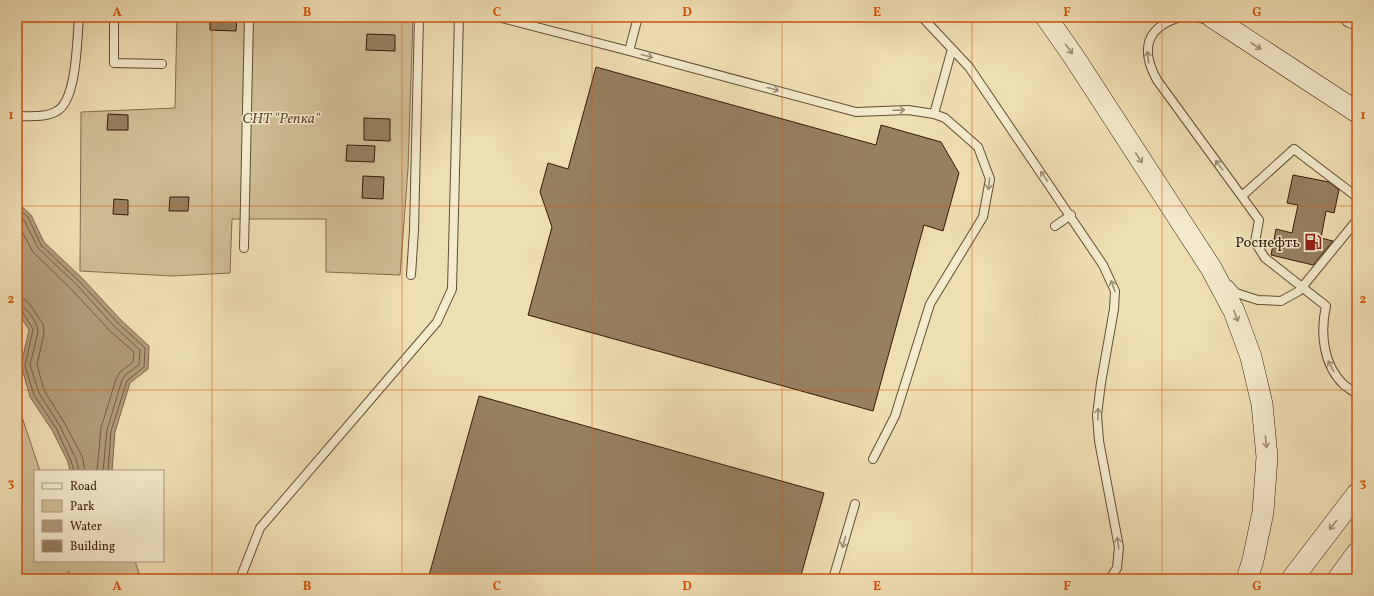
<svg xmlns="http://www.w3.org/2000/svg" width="1374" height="596" font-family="Vollkorn,serif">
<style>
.green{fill:#cfbe96;stroke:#826c4e}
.water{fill:#af9c79;stroke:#7e684b}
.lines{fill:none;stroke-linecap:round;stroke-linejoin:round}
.shore{stroke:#725b40;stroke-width:1}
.building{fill:#958060;stroke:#351a07}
.service-casing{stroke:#634b32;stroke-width:10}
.secondary-casing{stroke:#351a07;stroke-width:22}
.service{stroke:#f4eace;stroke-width:8}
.secondary{stroke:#f4eace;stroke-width:21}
.oneway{stroke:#9e8c74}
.grid{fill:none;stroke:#d6530c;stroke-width:1;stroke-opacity:0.55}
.labels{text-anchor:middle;stroke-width:3;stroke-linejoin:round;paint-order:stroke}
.park-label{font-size:15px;font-style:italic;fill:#634b32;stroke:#f4eace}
.poi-label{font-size:15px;fill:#351a07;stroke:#f4eace;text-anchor:end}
.neatline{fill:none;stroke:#d6530c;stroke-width:1.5}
.grid-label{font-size:13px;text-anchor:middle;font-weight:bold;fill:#d6530c}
</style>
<rect width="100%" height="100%" fill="#eedfb3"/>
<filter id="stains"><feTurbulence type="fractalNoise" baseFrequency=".005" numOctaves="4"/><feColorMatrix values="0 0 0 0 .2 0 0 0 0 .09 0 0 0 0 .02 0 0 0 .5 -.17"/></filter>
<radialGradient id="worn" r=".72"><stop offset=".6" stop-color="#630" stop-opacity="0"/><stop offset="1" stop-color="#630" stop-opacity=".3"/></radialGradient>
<path class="green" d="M 177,17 L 413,17 L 408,169 L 400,275 L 326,272 L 326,219 L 232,219 L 230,273 L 172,276 L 80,271 L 81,112 L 175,108 Z
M 17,402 L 40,471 L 35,471 L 35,561 L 135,561 L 139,573 L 139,579 L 72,579 L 68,571 L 70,579 L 17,579 Z"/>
<path class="water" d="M 17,202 L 31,215 L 44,242 L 83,279 L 121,320 L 149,346 L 148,369 L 130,383 L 115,432 L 112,471 L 70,471 L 68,462 L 52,430 L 30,397 L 21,365 L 29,330 L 17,311 Z"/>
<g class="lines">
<path class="shore" d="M 17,207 L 28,217 L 41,245 L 80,282 L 118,323 L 145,348 L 144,367 L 127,381 L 111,431 L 108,471
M 17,214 L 24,220 L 38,248 L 77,285 L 114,326 L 140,350 L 139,365 L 125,375 L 122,380 L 107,430 L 103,471
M 17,222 L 33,252 L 72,290 L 110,331 L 134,352 L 133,362 L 120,372 L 116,379 L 101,428 L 97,471
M 17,298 L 24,299 L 29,303 L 43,324 L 44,333 L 37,365 L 44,390 L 65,424 L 82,456 L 85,471
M 17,304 C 26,305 38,323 38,332 L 30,365 L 39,393 L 60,426 L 76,459 L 79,471
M 17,309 L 22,311 L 33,329 L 25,366 L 34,395 L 56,428 L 71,461 L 74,471"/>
</g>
<path class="building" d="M 210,17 L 237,17 L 236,31 L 210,30 Z
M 367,34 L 395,35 L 395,51 L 366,50 Z
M 596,67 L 876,145 L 881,125 L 941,142 L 959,173 L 943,231 L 924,225 L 873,411 L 528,315 L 552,227 L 540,192 L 548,163 L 568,169 Z
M 108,114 L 128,115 L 128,130 L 107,130 Z
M 364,118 L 390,119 L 390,141 L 364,140 Z
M 347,145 L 375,146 L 374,162 L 346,161 Z
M 1293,175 L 1329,182 L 1339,190 L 1334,213 L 1326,211 L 1321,238 L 1333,241 L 1313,265 L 1271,255 L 1276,229 L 1292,233 L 1298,205 L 1287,203 Z
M 363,176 L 384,177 L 383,199 L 362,198 Z
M 170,197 L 189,197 L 188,211 L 169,211 Z
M 114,199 L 128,200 L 128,215 L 113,214 Z
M 479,396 L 824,493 L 800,579 L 428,579 Z"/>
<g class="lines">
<g class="service-casing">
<path id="service" d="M 114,17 L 114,63 L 162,64
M 498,17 L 629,51
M 638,17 L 629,51 L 856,112 L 908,110 L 934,114 L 945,118 L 978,147 L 990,179 L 983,217 L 930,304 L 895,416 L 873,459
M 922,17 L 969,67 L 1103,265 L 1115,291 L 1114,309 L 1101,383 L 1097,415 L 1099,441 L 1119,547 L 1117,568 L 1110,579
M 1181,17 C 1146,27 1140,49 1157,80 L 1259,220 L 1255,242 L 1265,258 L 1326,306 C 1320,333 1323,365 1344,385 C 1348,388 1353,391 1357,394
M 1196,17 L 1211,21
M 934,114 L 952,49
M 17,116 C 30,116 45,118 57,111 C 77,100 77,39 79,17
M 1242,196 L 1294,149 L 1357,197
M 1055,226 L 1071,215
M 244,248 L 249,17
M 411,275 L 414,230 L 419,17
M 1229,285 L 1236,293 L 1258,300 L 1281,301 L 1299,291 L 1357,220
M 240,579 L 260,528 L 437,322 L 452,289 L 459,17
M 833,579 L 855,504"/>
</g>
<g class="secondary-casing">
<path id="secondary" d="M 1046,17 L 1074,57 L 1211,268 L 1234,311 L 1251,357 L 1262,404 L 1267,457 L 1263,512 L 1253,560 L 1247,579
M 1212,17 L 1357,112
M 1351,17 L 1357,19
M 1292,579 L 1357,494
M 1338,579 L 1357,553"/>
</g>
<use href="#service" class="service"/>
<use href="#secondary" class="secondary"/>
</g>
<defs><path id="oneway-shaft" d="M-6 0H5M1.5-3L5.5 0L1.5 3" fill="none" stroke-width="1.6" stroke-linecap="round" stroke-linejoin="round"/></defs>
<g class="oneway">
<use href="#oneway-shaft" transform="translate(1256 46) rotate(33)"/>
<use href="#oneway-shaft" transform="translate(1069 49) rotate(54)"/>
<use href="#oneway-shaft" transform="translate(647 56) rotate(15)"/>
<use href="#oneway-shaft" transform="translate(1148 57) rotate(-96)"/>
<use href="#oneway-shaft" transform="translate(773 89) rotate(15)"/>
<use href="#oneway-shaft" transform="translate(899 110) rotate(-2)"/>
<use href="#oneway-shaft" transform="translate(1139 158) rotate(57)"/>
<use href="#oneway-shaft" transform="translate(1219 165) rotate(-126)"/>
<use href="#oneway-shaft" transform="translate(1044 176) rotate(-124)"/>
<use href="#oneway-shaft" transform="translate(989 184) rotate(96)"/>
<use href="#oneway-shaft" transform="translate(1113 286) rotate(-110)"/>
<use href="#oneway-shaft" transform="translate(1236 316) rotate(69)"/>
<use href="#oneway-shaft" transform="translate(1331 366) rotate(-117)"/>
<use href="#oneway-shaft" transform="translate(1098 414) rotate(-89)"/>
<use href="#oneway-shaft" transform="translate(1266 442) rotate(84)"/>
<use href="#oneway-shaft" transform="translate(1333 525) rotate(128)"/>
<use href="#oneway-shaft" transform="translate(844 542) rotate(106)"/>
<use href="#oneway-shaft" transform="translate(1118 543) rotate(-98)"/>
</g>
<path class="grid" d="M 212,17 L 212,579M 402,17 L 402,579M 592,17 L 592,579M 782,17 L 782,579M 972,17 L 972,579M 1162,17 L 1162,579M 17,206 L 1357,206M 17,390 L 1357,390"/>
<defs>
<g id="fuel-bare" transform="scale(1.38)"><path d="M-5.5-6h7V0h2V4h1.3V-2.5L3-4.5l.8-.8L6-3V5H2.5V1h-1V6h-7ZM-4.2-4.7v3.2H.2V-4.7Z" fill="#8f2418" stroke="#f4eace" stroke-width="2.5" paint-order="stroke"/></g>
</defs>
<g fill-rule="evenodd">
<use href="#fuel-bare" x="1313" y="242"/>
</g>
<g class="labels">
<g class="park-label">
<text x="281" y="123">СНТ "Репка"</text>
</g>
<g class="poi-label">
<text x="1300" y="247">Роснефть</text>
</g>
</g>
<rect width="1374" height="596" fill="none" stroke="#eedfb3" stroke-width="44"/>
<rect x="34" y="470" width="130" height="92" fill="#f4eace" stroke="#a8977e"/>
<rect x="42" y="483" width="20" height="6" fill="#f4eace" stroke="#a8977e"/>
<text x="70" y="490" font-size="12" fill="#351a07">Road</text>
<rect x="42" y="500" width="20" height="12" fill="#cfbe96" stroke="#a8977e"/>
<text x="70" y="510" font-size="12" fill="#351a07">Park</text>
<rect x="42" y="520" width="20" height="12" fill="#af9c79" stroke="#a8977e"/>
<text x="70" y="530" font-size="12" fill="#351a07">Water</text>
<rect x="42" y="540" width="20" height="12" fill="#958060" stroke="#a8977e"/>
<text x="70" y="550" font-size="12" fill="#351a07">Building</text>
<rect x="22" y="22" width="1330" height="552" class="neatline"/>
<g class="grid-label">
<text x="117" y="16">A</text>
<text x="307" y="16">B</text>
<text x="497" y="16">C</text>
<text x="687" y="16">D</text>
<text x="877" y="16">E</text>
<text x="1067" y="16">F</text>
<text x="1257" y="16">G</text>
<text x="11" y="119">1</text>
<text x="1363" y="119">1</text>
<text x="11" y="303">2</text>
<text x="1363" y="303">2</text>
<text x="11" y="487">3</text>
<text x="1363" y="487">3</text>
<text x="117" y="590">A</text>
<text x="307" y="590">B</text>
<text x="497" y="590">C</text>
<text x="687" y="590">D</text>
<text x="877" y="590">E</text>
<text x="1067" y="590">F</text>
<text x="1257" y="590">G</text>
</g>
<rect width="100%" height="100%" filter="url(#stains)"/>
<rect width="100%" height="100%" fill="url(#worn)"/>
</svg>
